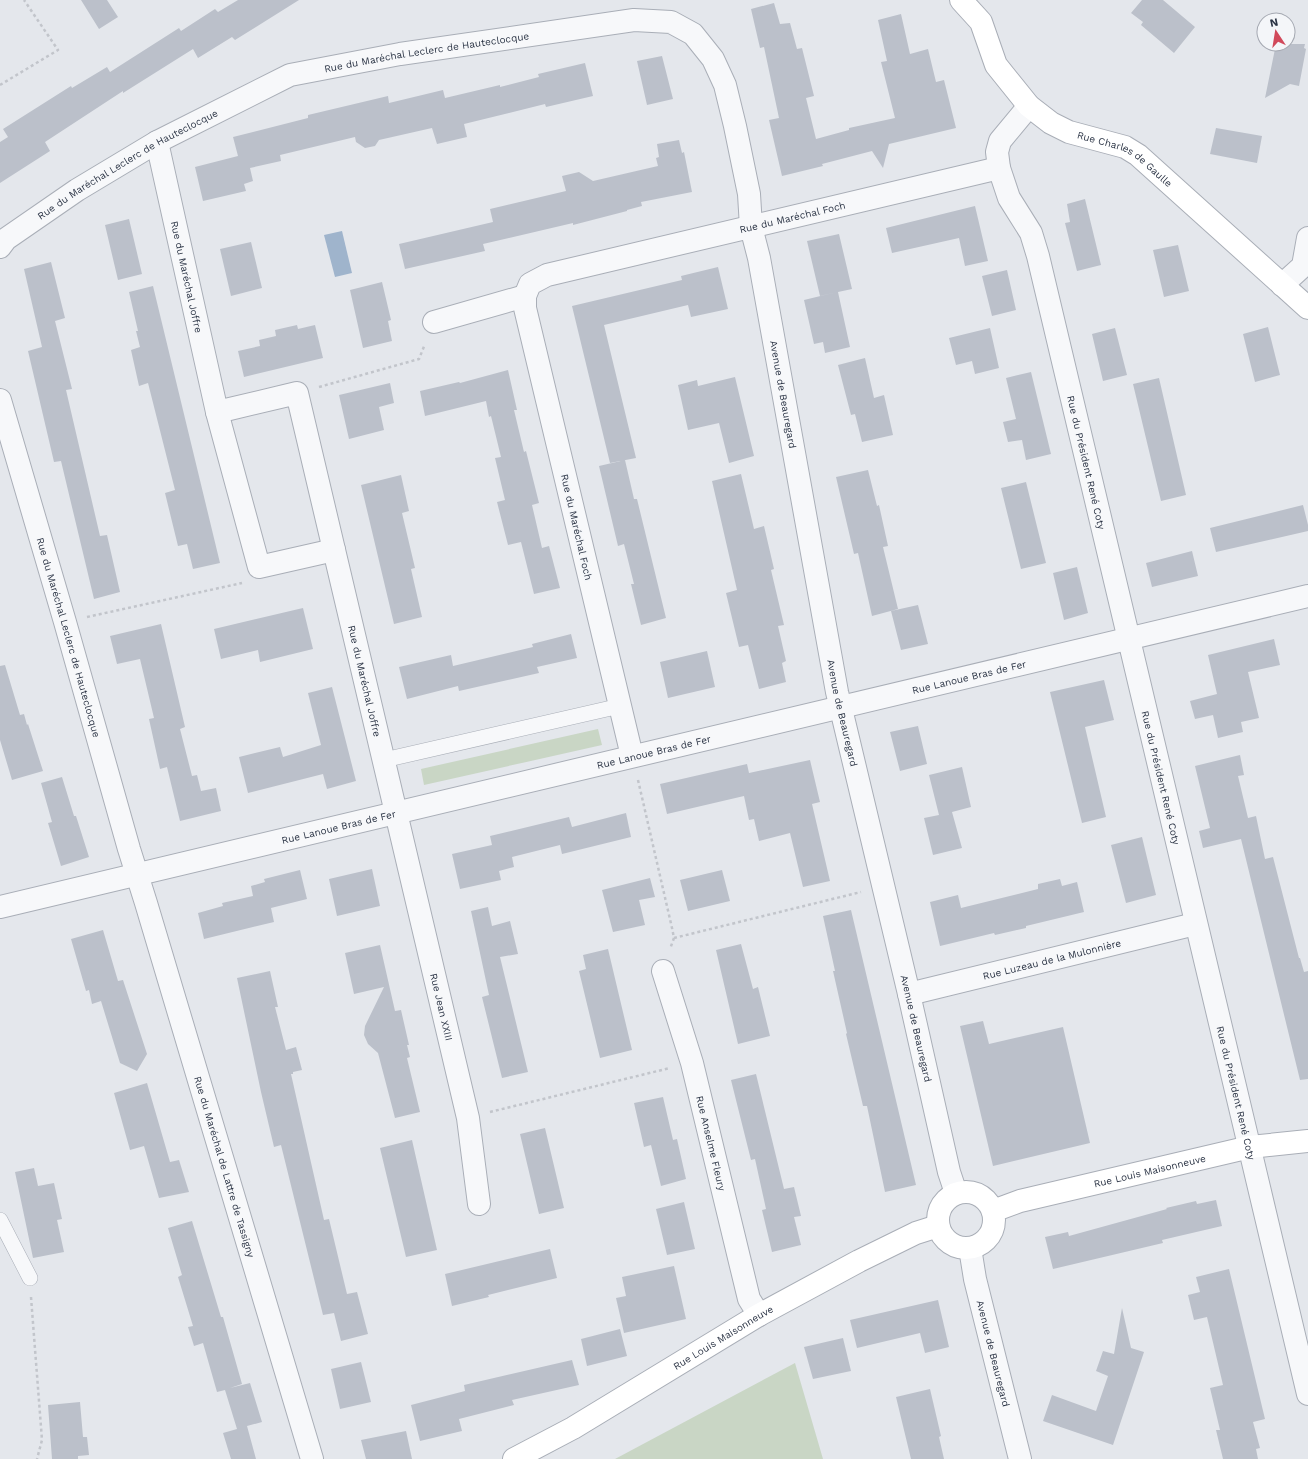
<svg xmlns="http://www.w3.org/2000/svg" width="1308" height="1459" font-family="'Work Sans',sans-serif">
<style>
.green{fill:#c9d6c5}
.water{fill:#9fb4cc}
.building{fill:#bbc0ca}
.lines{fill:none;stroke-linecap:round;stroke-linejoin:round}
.lane-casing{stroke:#a9aeb7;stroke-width:16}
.street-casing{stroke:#a9aeb7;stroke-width:24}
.secondary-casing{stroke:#a9aeb7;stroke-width:24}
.path{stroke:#c2c5cb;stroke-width:2.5;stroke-dasharray:3 3;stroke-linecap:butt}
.lane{stroke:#f7f8fa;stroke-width:15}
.street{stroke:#f7f8fa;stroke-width:22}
.secondary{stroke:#fff;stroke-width:22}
.labels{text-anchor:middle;stroke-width:3;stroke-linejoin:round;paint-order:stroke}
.street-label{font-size:10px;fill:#2b3445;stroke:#f4f6f9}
</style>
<rect width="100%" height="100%" fill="#e4e7ec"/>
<path class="green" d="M 598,729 L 602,745 L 424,785 L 421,769 Z
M 795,1363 L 823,1459 L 615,1459 Z"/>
<path class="water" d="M 342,231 L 352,273 L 335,277 L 324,235 Z"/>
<path class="building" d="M 81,0 L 107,0 L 118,17 L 99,29 Z
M 238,0 L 299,0 L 235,40 L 232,37 L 198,58 L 193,49 L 123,93 L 123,91 L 45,142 L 50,151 L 0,183 L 0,142 L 8,137 L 3,129 L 71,86 L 72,88 L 107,67 L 110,72 L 179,28 L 181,31 L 215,9 L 218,12 Z
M 1142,0 L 1163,0 L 1195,27 L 1174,53 L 1141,25 L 1143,22 L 1131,13 Z
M 774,3 L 780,24 L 790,23 L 797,49 L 802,48 L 814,96 L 806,98 L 816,139 L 849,130 L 849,128 L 895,118 L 881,62 L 887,61 L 878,20 L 901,14 L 910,54 L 928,49 L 936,82 L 944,80 L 956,128 L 889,144 L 883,168 L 872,151 L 822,164 L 823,166 L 782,176 L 769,120 L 779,118 L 764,47 L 760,48 L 751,9 Z
M 1276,44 L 1305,44 L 1304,48 L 1306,49 L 1299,86 L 1290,84 L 1265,98 Z
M 662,56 L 673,99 L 647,105 L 637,61 Z
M 585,63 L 593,96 L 546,107 L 545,104 L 464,124 L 467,137 L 437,144 L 432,128 L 379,140 L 375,146 L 365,148 L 356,142 L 355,137 L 280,155 L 281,161 L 250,168 L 253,181 L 244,184 L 246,191 L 203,201 L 195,167 L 238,156 L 233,137 L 308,118 L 308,115 L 388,96 L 389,103 L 443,90 L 445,98 L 500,85 L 500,87 L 539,77 L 538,74 Z
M 1216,128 L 1262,136 L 1257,163 L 1210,154 Z
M 679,140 L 682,153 L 684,152 L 692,192 L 641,202 L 642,206 L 627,210 L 627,211 L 573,225 L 573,223 L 483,244 L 485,251 L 405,269 L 399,244 L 493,222 L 490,209 L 566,191 L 562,176 L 579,172 L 593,181 L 658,166 L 656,158 L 659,157 L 657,144 Z
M 1085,199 L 1101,265 L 1077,271 L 1065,223 L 1070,222 L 1067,204 Z
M 975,206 L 988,261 L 965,266 L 959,238 L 892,253 L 886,228 Z
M 129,219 L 142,274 L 118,280 L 105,225 Z
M 839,234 L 852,289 L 838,292 L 850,347 L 825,353 L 823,342 L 814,344 L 804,300 L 837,292 L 820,296 L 807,241 Z
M 251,242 L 262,288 L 231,296 L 220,249 Z
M 1178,245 L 1189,291 L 1164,297 L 1153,250 Z
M 51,262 L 65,318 L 55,321 L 72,389 L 66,390 L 100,536 L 107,535 L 120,592 L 94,599 L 61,461 L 54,462 L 28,351 L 42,347 L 24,269 Z
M 718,267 L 728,309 L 691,317 L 688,305 L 604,325 L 636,458 L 610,463 L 572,306 L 682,280 L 681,276 Z
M 1007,270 L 1016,310 L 992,316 L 982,276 Z
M 382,282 L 391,320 L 388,321 L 392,341 L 363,348 L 350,290 Z
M 153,286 L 220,563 L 193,569 L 187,544 L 178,546 L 165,493 L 175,490 L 148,383 L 139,386 L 131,350 L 140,347 L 136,331 L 138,331 L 129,292 Z
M 297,325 L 298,329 L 315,325 L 323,358 L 244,377 L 238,351 L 260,346 L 259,340 L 276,336 L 275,330 Z
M 1268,327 L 1280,375 L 1255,382 L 1243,334 Z
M 990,328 L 999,368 L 975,374 L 972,361 L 956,365 L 949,338 Z
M 1115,328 L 1127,375 L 1103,381 L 1092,334 Z
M 865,358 L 874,398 L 884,395 L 893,435 L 862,442 L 855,414 L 851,415 L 838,365 Z
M 508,370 L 517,410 L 514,410 L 524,452 L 526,451 L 539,503 L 532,505 L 542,548 L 549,546 L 560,588 L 534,594 L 521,542 L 508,545 L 497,502 L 505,500 L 495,458 L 501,457 L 491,416 L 489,417 L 486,401 L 425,416 L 420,391 L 459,382 L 460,383 Z
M 1031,372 L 1051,454 L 1026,460 L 1022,440 L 1008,442 L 1003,422 L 1016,419 L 1006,378 Z
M 735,377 L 754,456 L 729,463 L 719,423 L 688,430 L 678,385 L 697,380 L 698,386 Z
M 1159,378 L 1186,495 L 1161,501 L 1133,384 Z
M 390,383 L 394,403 L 379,407 L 384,430 L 349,439 L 339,395 Z
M 625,460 L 634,499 L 637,499 L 666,618 L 641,625 L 631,584 L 634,584 L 624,544 L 618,546 L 599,466 Z
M 868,470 L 877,506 L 879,505 L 888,546 L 883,547 L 898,609 L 872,616 L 858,553 L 854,554 L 836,477 Z
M 741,474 L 754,529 L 764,526 L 774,569 L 771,570 L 784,625 L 778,626 L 786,661 L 782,663 L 786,682 L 759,689 L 748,645 L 739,647 L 726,593 L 737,590 L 712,481 Z
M 401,475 L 409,511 L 402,513 L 415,568 L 411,569 L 422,617 L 394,624 L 361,485 Z
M 1026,482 L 1046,563 L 1021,569 L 1001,488 Z
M 1303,505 L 1308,525 L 1308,531 L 1216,552 L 1210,528 Z
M 1192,551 L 1198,576 L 1152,587 L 1146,563 Z
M 1077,567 L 1088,613 L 1064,620 L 1053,573 Z
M 918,605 L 928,644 L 901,650 L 891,611 Z
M 303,608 L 313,649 L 260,662 L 258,650 L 221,659 L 214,629 Z
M 161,624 L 185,727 L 180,729 L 192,776 L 197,775 L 201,791 L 216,788 L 221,811 L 180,821 L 167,767 L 160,769 L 149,719 L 154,718 L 140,659 L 117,664 L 110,636 Z
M 571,634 L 577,658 L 537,667 L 539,673 L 459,691 L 458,686 L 407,699 L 399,667 L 451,655 L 453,666 L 533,647 L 532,644 Z
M 1274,639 L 1280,665 L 1248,672 L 1259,718 L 1241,722 L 1243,732 L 1218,738 L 1213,715 L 1195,719 L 1190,701 L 1217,694 L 1208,655 Z
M 707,651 L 715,687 L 668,698 L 660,662 Z
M 5,665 L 20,715 L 24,714 L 27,725 L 28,724 L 43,771 L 12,780 L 0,740 L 0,666 Z
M 1104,680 L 1114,720 L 1085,727 L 1106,817 L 1082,823 L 1050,692 Z
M 332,687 L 356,781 L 327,789 L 323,774 L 248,793 L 239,757 L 280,747 L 283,757 L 321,745 L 308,693 Z
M 918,726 L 927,764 L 900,771 L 890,732 Z
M 1240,755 L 1244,775 L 1238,776 L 1248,818 L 1256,816 L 1265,859 L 1273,857 L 1299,958 L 1300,958 L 1304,972 L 1308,971 L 1308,1079 L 1300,1080 L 1241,839 L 1203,848 L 1199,831 L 1210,828 L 1195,766 Z
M 810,760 L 820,802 L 812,804 L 830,881 L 803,887 L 790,833 L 759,841 L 754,819 L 749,820 L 744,796 L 667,814 L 660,784 L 747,764 L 749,773 Z
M 962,767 L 971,807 L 952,812 L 962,848 L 933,855 L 924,818 L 939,815 L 929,775 Z
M 62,777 L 74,816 L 76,816 L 89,857 L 61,866 L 48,823 L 52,822 L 41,783 Z
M 626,813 L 631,837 L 562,854 L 560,845 L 512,857 L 514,867 L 499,871 L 501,880 L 460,889 L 452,854 L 492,845 L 490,836 L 569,817 L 572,827 Z
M 1142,837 L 1156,895 L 1126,903 L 1111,845 Z
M 372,869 L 380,906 L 337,916 L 329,879 Z
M 300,870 L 307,899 L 271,908 L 274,922 L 204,939 L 198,913 L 223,906 L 222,903 L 253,896 L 251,886 L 265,882 L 264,879 Z
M 722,870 L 730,901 L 688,911 L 680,880 Z
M 650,878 L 655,897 L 639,900 L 645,925 L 613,932 L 602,890 Z
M 1060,879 L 1062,886 L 1077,882 L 1084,912 L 1026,926 L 1026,928 L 995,935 L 994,933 L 940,946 L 930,902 L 958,895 L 961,908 L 1038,889 L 1038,884 Z
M 488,907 L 492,926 L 510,921 L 518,954 L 500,957 L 528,1072 L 502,1078 L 482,997 L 489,995 L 471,911 Z
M 851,910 L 916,1185 L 885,1192 L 867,1106 L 863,1106 L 846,1034 L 847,1033 L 833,971 L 835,971 L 823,916 Z
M 103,930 L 118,981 L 123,980 L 147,1054 L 137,1071 L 120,1063 L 101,1001 L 92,1004 L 89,990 L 86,991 L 71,939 Z
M 741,944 L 753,989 L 758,987 L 770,1036 L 738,1044 L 716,950 Z
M 380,945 L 395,1011 L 401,1010 L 409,1045 L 407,1045 L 410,1057 L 407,1058 L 420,1112 L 395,1118 L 378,1053 L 368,1044 L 364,1035 L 365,1026 L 384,987 L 354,994 L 345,953 Z
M 608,949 L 632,1050 L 600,1058 L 579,971 L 586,969 L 583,955 Z
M 270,971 L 278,1007 L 275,1007 L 286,1050 L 296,1047 L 302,1070 L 293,1072 L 293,1074 L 291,1074 L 324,1220 L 329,1219 L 347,1294 L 357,1292 L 368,1334 L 341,1341 L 334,1313 L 323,1315 L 281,1145 L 274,1147 L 261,1092 L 237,978 Z
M 983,1021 L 989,1044 L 1063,1027 L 1090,1143 L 993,1166 L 960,1026 Z
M 756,1074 L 784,1189 L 794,1187 L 801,1216 L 794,1217 L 801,1245 L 772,1252 L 762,1210 L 766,1209 L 755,1159 L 751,1160 L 731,1080 Z
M 147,1083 L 170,1162 L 179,1160 L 189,1192 L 159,1198 L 144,1146 L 130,1150 L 114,1093 Z
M 663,1097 L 673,1140 L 677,1139 L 686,1179 L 661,1186 L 651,1145 L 644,1147 L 634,1103 Z
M 545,1128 L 564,1208 L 539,1214 L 520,1134 Z
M 412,1140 L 437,1250 L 406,1257 L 380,1148 Z
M 34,1168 L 38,1186 L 54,1183 L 62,1219 L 57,1220 L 64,1252 L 33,1258 L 15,1172 Z
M 1216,1200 L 1222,1226 L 1162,1240 L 1163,1243 L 1053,1269 L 1045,1237 L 1068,1232 L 1069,1236 L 1167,1209 L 1166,1208 L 1196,1201 L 1197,1204 Z
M 684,1202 L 695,1249 L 667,1255 L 656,1209 Z
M 192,1221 L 221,1317 L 223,1317 L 242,1384 L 230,1388 L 250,1383 L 262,1422 L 247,1426 L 256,1459 L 231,1459 L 223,1433 L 237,1429 L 225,1390 L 217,1392 L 203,1343 L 194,1346 L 188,1327 L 193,1326 L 178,1277 L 182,1275 L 168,1228 Z
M 550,1249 L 557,1278 L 488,1295 L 489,1297 L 452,1306 L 445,1274 Z
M 674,1266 L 686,1319 L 624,1333 L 616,1298 L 626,1296 L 622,1277 Z
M 1229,1269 L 1265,1419 L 1253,1422 L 1260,1448 L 1256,1449 L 1258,1459 L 1223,1459 L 1216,1430 L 1220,1430 L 1210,1388 L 1223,1385 L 1207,1317 L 1194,1320 L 1188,1295 L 1200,1292 L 1196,1277 Z
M 938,1300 L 949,1347 L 925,1353 L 920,1333 L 857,1348 L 850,1320 Z
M 1122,1308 L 1131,1348 L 1144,1352 L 1113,1445 L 1043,1421 L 1052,1395 L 1096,1411 L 1108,1376 L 1096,1371 L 1103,1351 L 1114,1354 Z
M 620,1329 L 627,1356 L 587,1366 L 581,1339 Z
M 843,1338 L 851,1371 L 813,1379 L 804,1347 Z
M 572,1360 L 579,1385 L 512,1400 L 514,1405 L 459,1419 L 462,1431 L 420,1441 L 411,1405 L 465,1391 L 464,1385 Z
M 361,1362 L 371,1402 L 340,1409 L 331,1369 Z
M 930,1389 L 941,1436 L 939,1437 L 944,1459 L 911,1459 L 896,1397 Z
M 80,1402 L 83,1437 L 87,1437 L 89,1455 L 78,1456 L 78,1459 L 52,1459 L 48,1405 Z
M 406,1431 L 412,1459 L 366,1459 L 361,1440 Z"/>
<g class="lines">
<g class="lane-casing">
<path id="lane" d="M 384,760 L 620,706
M 0,1220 L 30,1278"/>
</g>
<g class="street-casing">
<g id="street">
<path id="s1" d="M 1029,106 L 1000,141 L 997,152 L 999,168 L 1009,198 L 1031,233 L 1038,256 C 1127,636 1218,1015 1308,1394"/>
<path id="s2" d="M 157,142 L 217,412 L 259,567 L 334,550"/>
<path id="s3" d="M 0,247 L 6,239 L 77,190 L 157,142 L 290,75 L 400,54 L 634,20 L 671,22 L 693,34 L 713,59 L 725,85 L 735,126 L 749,194 L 751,227 L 759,258 L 837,692 L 909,994 L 949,1172 L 956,1193"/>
<path d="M 1282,285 L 1303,266 L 1308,238"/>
<path d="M 434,322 L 525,296"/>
<path id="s4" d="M 0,400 L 65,622 L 129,849 L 146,903 L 312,1459"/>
<path id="s5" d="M 217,412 L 297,393 L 468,1118 L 479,1204"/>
<path id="s6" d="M 632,756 L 525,308 L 525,296 L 530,284 L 547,275 L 999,168"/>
<path id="s7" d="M 0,907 L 1308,596"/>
<path id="s8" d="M 663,971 L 692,1063 L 749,1299 L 759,1315"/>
<path id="s9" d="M 909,994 L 1195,924"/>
<path id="s10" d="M 970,1248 L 975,1279 L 1020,1459"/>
</g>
</g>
<g class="secondary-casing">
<g id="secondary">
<path id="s11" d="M 961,0 L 981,22 L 996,65 L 1029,106 L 1051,123 L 1069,132 L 1125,147 L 1138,155 L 1308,308"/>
<circle cx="966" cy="1220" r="28"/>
<path id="s12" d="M 993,1211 L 1020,1201 L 1250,1147 L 1308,1141"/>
<path id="s13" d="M 514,1459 L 573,1428 L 759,1315 L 859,1261 L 916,1233 L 938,1226"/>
</g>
</g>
<path class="path" d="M 0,85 L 58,50 L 24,0
M 319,387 L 419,359 L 425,344
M 87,617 L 242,583
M 638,780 L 672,928 L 674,938 L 670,949
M 674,938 L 861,892
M 490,1112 L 670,1068
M 31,1297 L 42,1440 L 37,1459"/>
<use href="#lane" class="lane"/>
<use href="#street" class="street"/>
<use href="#secondary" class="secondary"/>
</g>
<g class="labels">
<g class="street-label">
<text dy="4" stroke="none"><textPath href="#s3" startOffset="477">Rue du Maréchal Leclerc de Hauteclocque</textPath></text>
<text dy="4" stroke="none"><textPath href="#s11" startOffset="239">Rue Charles de Gaulle</textPath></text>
<text dy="4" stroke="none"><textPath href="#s3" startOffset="153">Rue du Maréchal Leclerc de Hauteclocque</textPath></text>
<text dy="4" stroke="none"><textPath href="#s6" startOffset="757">Rue du Maréchal Foch</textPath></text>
<text dy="4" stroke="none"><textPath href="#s2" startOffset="138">Rue du Maréchal Joffre</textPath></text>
<text dy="4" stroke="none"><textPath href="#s3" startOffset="1125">Avenue de Beauregard</textPath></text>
<text dy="4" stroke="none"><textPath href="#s1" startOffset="382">Rue du Président René Coty</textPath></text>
<text transform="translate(577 527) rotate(77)" y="4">Rue du Maréchal Foch</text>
<text dy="4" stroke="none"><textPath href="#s4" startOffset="247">Rue du Maréchal Leclerc de Hauteclocque</textPath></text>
<text dy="4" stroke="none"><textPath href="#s7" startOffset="996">Rue Lanoue Bras de Fer</textPath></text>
<text dy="4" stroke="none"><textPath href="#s5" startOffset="378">Rue du Maréchal Joffre</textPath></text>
<text dy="4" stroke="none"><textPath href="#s3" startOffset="1449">Avenue de Beauregard</textPath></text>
<text dy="4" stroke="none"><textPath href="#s7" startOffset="672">Rue Lanoue Bras de Fer</textPath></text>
<text dy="4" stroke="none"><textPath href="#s1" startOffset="706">Rue du Président René Coty</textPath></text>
<text dy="4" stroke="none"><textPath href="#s7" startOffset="348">Rue Lanoue Bras de Fer</textPath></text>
<text dy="4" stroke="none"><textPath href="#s9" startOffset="147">Rue Luzeau de la Mulonnière</textPath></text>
<text dy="4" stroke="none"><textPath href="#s5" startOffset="713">Rue Jean XXIII</textPath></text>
<text dy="4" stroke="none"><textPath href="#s3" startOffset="1773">Avenue de Beauregard</textPath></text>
<text dy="4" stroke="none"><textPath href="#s1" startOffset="1030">Rue du Président René Coty</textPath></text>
<text dy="4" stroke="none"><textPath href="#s8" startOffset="179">Rue Anselme Fleury</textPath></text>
<text dy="4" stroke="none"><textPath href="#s4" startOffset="799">Rue du Maréchal de Lattre de Tassigny</textPath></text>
<text dy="4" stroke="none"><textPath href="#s12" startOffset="162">Rue Louis Maisonneuve</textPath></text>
<text dy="4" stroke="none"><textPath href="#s13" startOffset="242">Rue Louis Maisonneuve</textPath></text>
<text dy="4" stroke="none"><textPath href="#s10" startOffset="108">Avenue de Beauregard</textPath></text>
</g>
</g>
<g transform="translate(1276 32) rotate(348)"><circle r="19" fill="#f4f6f9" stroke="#a4a8b1"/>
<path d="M0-3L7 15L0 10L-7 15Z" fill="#d1495b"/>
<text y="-6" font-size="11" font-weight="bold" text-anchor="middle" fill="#2b3445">N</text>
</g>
</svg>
